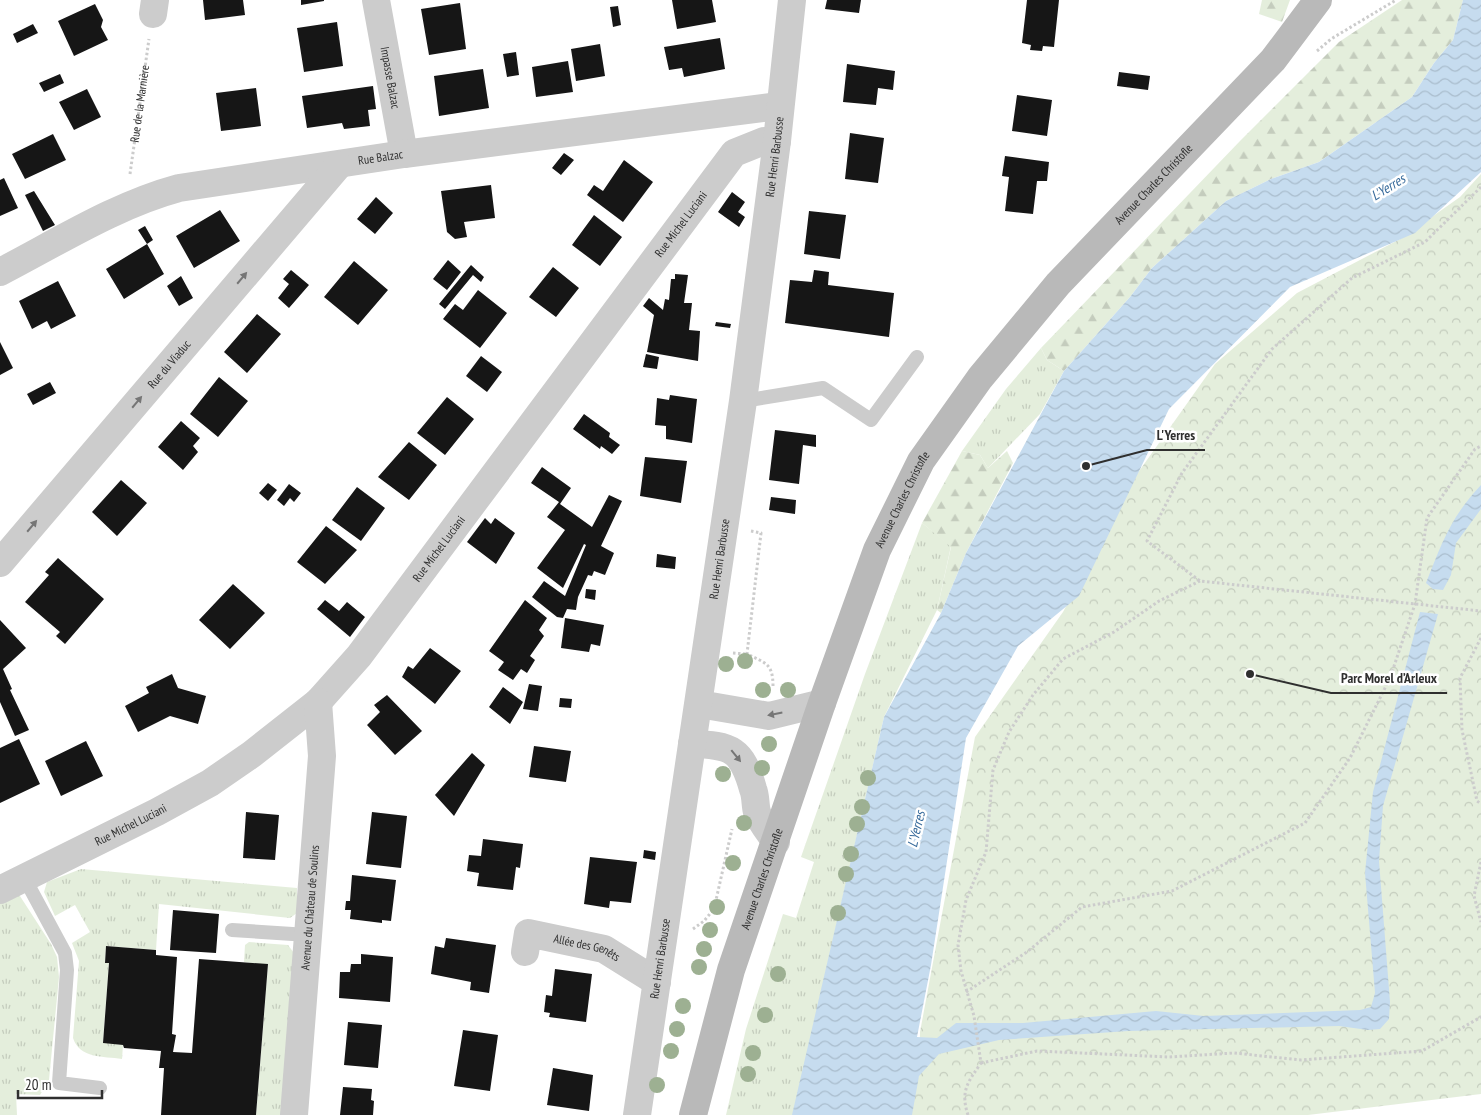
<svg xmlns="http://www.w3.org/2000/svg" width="1481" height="1115" font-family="'PT Sans Narrow',sans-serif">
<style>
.grass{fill:url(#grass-tufts)}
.forest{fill:url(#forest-firs)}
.park{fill:url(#park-crowns)}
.water{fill:url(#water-waves)}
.building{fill:#161616}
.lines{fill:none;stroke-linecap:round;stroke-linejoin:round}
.path{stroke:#ccc;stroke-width:3;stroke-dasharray:2.5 2.5;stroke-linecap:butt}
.service{stroke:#ccc;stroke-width:14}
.minor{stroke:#ccc;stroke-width:28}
.secondary{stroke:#b9b9b9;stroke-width:28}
.tree{fill:#9db092}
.oneway{fill:#767676}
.labels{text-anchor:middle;stroke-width:5;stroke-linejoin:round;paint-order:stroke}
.street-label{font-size:12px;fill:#2f2f2f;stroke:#fff}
.water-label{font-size:14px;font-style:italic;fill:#35699a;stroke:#fff}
.leader{fill:none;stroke:#2f2f2f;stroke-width:2}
.callout-dot{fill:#2f2f2f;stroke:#fff;stroke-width:2}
.callout-label{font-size:14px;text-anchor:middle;font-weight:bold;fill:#2f2f2f;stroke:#fff;stroke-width:5;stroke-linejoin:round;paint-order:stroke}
</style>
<defs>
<pattern id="grass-tufts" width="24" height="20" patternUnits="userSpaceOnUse" patternTransform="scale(1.25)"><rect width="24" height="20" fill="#e4eedc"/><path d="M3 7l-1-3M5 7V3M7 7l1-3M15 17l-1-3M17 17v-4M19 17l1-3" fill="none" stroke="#c4ccbd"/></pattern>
<pattern id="forest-firs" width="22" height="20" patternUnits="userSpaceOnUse" patternTransform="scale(1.25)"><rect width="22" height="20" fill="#e4eedc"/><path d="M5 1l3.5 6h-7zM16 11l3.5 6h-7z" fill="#c4ccbd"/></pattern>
<pattern id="park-crowns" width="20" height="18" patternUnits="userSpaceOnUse" patternTransform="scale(1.25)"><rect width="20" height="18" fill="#e4eedc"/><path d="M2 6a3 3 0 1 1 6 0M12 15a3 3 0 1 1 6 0" fill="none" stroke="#c4ccbd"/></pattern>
<pattern id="water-waves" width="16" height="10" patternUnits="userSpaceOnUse" patternTransform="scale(1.25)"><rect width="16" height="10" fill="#c6dcef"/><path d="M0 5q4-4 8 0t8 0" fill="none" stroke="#aabdcd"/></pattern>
</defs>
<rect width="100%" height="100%" fill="#fff"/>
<path class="grass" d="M 1041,348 L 1047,360 L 1064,371 L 1040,414 L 988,468 L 980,455 L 962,451 L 1006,389 Z
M 922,523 L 951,546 L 937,610 L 884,717 L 793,1115 L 726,1115 L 746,1029 L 783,914 L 796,918 L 814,862 L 801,857 L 865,674 Z
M 81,869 L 297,888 L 297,913 L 290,918 L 159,904 L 156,950 L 106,946 L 105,963 L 109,963 L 103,1042 L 123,1045 L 122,1059 C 103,1056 80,1059 73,1038 L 79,961 L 72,943 L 90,932 L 75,905 L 55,916 L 44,892 L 47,882 Z
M 18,893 L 51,944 L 57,957 L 59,977 L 49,1080 L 40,1095 L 16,1094 L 17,1115 L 0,1115 L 0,903 Z
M 249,942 L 288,945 L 294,953 L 281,1115 L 256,1115 L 268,965 L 244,962 L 245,945 Z"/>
<path class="forest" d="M 1262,0 L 1290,0 L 1282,22 L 1259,14 Z
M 1402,0 L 1463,0 L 1453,40 L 1434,63 L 1412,97 L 1319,162 L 1271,179 L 1226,201 L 1152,268 L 1130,297 L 1064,371 L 1047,360 L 1041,348 L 1240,141 L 1339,42 Z
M 962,451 L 980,455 L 988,468 L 1007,451 L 1013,463 L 966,553 L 941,613 L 937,610 L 951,547 L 922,523 Z"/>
<path class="park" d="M 1481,174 L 1481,1094 L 1308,1115 L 899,1115 L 919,1076 L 920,1032 L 975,737 L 1063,612 L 1137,474 L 1215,364 L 1297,293 L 1402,238 L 1460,197 Z"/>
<path class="water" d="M 1463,0 L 1481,0 L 1481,172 L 1415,233 L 1290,287 L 1169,409 L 1079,596 L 1018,646 L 966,738 L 931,965 L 917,1037 L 937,1038 L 956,1023 L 1023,1023 L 1156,1011 L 1204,1016 L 1360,1010 L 1371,1007 L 1375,993 L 1365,873 L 1373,792 L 1420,612 L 1438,614 L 1383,806 L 1379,861 L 1390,1002 L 1389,1019 L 1380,1029 L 1368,1030 L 1339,1026 L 1128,1031 L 999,1040 L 939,1054 L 919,1076 L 912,1115 L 792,1115 L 884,717 L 941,613 L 966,553 L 1064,371 L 1130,297 L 1152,268 L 1226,201 L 1271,179 L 1319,162 L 1412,97 L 1434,63 L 1453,40 Z
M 1481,485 L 1481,509 L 1456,543 L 1451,575 L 1443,590 L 1433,589 L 1426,583 C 1442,543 1450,518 1481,485 Z"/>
<path class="building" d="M 203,0 L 243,0 L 245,15 L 205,20 Z
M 301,0 L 324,0 L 324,1 L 301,5 Z
M 672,0 L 712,0 L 716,22 L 677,29 Z
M 827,0 L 861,0 L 859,13 L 825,9 Z
M 1027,0 L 1059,0 L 1054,47 L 1043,46 L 1042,51 L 1030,50 L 1031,45 L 1022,43 Z
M 460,3 L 466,49 L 429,55 L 421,9 Z
M 95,4 L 103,20 L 101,27 L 108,40 L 74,56 L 58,21 Z
M 618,6 L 621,25 L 613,27 L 610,7 Z
M 337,22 L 343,66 L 304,72 L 297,28 Z
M 33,24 L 38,33 L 17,43 L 13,34 Z
M 720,38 L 725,69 L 684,77 L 682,68 L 669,70 L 664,47 Z
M 600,44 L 605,76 L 576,81 L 571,49 Z
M 516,52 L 519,75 L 507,77 L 503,54 Z
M 568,61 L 573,92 L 536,97 L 532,67 Z
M 847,64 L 895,71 L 893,90 L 878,88 L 876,105 L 843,102 Z
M 483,69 L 489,108 L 439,116 L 434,76 Z
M 1119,72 L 1150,76 L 1148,90 L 1117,86 Z
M 60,74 L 64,83 L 44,92 L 39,83 Z
M 373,86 L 376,109 L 368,110 L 370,126 L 344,129 L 342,123 L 307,128 L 302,96 Z
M 256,88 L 261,126 L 221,131 L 216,93 Z
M 87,89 L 101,117 L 74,130 L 59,102 Z
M 1017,95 L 1052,100 L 1047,136 L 1012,131 Z
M 850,133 L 884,138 L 878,183 L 845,179 Z
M 53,134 L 66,160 L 25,179 L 12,154 Z
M 564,153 L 574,160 L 561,175 L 552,168 Z
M 1005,156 L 1049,162 L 1047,181 L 1037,181 L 1033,214 L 1005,211 L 1009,177 L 1002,176 Z
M 624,160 L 653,182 L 623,222 L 587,195 L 594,185 L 603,191 Z
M 4,178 L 18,208 L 0,216 L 0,180 Z
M 491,185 L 495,218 L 464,222 L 467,237 L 455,239 L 447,232 L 441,191 Z
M 34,191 L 55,225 L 43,231 L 25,195 Z
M 732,192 L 745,202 L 738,212 L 745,217 L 739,227 L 718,212 Z
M 376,197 L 393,213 L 375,234 L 357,219 Z
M 220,210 L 240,241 L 194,268 L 176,236 Z
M 809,211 L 846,215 L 840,259 L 804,254 Z
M 594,215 L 622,237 L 600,266 L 572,245 Z
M 145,226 L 153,240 L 147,244 L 138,230 Z
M 147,244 L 164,274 L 124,299 L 106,269 Z
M 448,260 L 461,272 L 447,290 L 433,279 Z
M 354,261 L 388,290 L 358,325 L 324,297 Z
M 471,265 L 484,277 L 481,282 L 473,275 L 445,309 L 439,304 Z
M 553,267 L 579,288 L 556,317 L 529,297 Z
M 291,270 L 309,285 L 289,308 L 278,298 L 289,284 L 283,279 Z
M 814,270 L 829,272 L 828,285 L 894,293 L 889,337 L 785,323 L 790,280 L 812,282 Z
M 675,274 L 688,275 L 684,303 L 692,303 L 689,330 L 700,331 L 698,361 L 647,352 L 654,315 L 643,306 L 649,298 L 663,310 L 665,299 L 669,300 L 671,279 L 675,279 Z
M 181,276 L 193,298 L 179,306 L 167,286 Z
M 58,281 L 76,316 L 51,329 L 47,321 L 32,329 L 19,301 Z
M 478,290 L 507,313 L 480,348 L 443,319 L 455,304 L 463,310 Z
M 257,314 L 281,334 L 247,373 L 224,352 Z
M 716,322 L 731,324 L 730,328 L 715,326 Z
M 0,342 L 13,368 L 0,375 Z
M 646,354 L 659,357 L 657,369 L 643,367 Z
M 481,356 L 502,372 L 487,392 L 466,376 Z
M 219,377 L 248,401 L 218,437 L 190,414 Z
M 50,382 L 56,393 L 33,405 L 27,394 Z
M 670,395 L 697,399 L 692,443 L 666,439 L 666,426 L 655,425 L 657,398 L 669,400 Z
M 447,397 L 474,419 L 445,455 L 417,433 Z
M 584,414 L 610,433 L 609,437 L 620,445 L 612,454 L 601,446 L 600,449 L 573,429 Z
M 181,421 L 200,438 L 193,446 L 198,452 L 183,470 L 158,447 Z
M 775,430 L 816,435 L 816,447 L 803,445 L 799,484 L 769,480 Z
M 409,442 L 437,465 L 409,500 L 378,477 Z
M 645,457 L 687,461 L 681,503 L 640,496 Z
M 542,467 L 571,488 L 560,504 L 592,527 L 609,495 L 622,501 L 601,546 L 614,553 L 605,575 L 594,571 L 592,576 L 588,575 L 578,597 L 576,610 L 567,609 L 563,618 L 557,617 L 532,597 L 544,581 L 565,596 L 586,545 L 584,544 L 563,588 L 537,568 L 565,530 L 547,517 L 559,502 L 531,483 Z
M 121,480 L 147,503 L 117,536 L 92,512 Z
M 268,483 L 277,490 L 268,501 L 259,493 Z
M 289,484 L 301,493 L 294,502 L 290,498 L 284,506 L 277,500 Z
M 357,487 L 385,508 L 361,541 L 332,520 Z
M 771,497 L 796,500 L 795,514 L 769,510 Z
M 485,518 L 491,524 L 495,518 L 515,533 L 496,564 L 467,542 Z
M 326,526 L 357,550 L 325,584 L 297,562 Z
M 657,554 L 676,557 L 675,569 L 656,567 Z
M 58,558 L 104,599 L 65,644 L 56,636 L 60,632 L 25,602 L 49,575 L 45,572 Z
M 233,584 L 265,613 L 230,649 L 199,620 Z
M 586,589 L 596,590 L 595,600 L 585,598 Z
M 325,600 L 339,611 L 347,602 L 365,617 L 350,637 L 317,609 Z
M 525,600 L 547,618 L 539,630 L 544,636 L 530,656 L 535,660 L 527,673 L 521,669 L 513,680 L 498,670 L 504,662 L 489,651 Z
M 565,618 L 604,625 L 600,646 L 591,644 L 589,652 L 561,648 Z
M 0,620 L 26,648 L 3,669 L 12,689 L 10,690 L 29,730 L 15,736 L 0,702 Z
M 430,648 L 461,671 L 435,704 L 402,677 L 408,666 L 413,669 Z
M 172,674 L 178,688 L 206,696 L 198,724 L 170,716 L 138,732 L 125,706 L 149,693 L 146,687 Z
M 529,684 L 542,686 L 538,711 L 523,709 Z
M 503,687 L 523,702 L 510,724 L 489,707 Z
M 387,695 L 422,731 L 395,755 L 367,725 L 380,712 L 374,705 Z
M 560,698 L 572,699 L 571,708 L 559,707 Z
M 19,739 L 40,784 L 0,803 L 0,748 Z
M 86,741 L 103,776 L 61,796 L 45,761 Z
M 534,746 L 571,751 L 566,782 L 529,777 Z
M 472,753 L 485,765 L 454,816 L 435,795 Z
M 246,812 L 279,815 L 275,860 L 243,858 Z
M 372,812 L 407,816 L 401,868 L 366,864 Z
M 483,839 L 523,844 L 520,868 L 516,867 L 513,890 L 477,886 L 479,873 L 467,871 L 469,855 L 481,856 Z
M 644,850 L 656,852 L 655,860 L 643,858 Z
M 590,857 L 637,862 L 631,903 L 610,901 L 609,908 L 584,904 Z
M 352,875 L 396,880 L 391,921 L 382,920 L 382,923 L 350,919 L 351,910 L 345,910 L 346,901 L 350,901 Z
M 173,910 L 219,914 L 216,953 L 170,950 Z
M 446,938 L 496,945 L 489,993 L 470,990 L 471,982 L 431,974 L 435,946 L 444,948 Z
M 106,946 L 156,950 L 156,955 L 177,957 L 172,1034 L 176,1035 L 173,1052 L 192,1053 L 199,959 L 268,964 L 256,1115 L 161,1115 L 164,1068 L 159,1068 L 161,1051 L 124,1048 L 123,1045 L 103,1043 L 109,963 L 105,963 Z
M 361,954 L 393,957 L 390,1002 L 339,998 L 340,972 L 350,972 L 351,964 L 361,964 Z
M 555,969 L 592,974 L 586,1022 L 549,1017 L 550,1013 L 544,1012 L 546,995 L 552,996 Z
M 348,1022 L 382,1025 L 378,1068 L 344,1065 Z
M 463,1030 L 498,1035 L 490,1091 L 454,1086 Z
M 553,1068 L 593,1075 L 589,1111 L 547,1105 Z
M 343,1087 L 372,1089 L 371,1100 L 374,1101 L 373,1115 L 340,1115 Z"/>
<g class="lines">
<g class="path">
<path d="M 1317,51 L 1331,39 L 1396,0"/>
<path id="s1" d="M 130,174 L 149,39"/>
<path d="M 1481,187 L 1425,242 L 1352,278 L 1272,349 L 1182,473 L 1147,541 L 1200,581 L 1481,611"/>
<path d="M 751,531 L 761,533 L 747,654 C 765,663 773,663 773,686"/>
<path d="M 1481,638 L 1460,678 L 1462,730 L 1477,801 L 1481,804"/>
<path d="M 733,653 L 746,654"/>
<path d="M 1481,862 L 1474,896 L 1481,922"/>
<path d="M 693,929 L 704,921 L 714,909 L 732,829"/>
<path d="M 966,992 L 1027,952 L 1082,907 L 1172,891 L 1305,823 L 1350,758 L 1390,678 L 1415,604 L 1427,518 L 1475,449 L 1481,446"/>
<path d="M 981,1063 L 1037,1051 L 1169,1057 L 1234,1053 L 1301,1060 L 1422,1051 L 1481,1017"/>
<path d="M 968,1115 C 960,1091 968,1082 981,1063 L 974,1016 L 961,971 L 958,945 L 966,900 L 986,852 L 993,770 L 1009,732 L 1033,695 L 1063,659 L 1114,632 L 1159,601 L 1200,581"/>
</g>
<path class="service" d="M 743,401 L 823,388 L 871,420 L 917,357
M 25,879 L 65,953 L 67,970 L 59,1083 L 100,1088
M 232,930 L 308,935"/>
<g class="minor">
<path id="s2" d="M 376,0 L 404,154"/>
<path d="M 153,14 L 155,0"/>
<path id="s3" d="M 0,272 C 58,242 116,205 179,188 L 404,154 L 779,106"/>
<path id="s4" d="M 0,563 L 339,165"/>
<path d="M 699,704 L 769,716 L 822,703"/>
<path d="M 692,744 C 731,745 742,749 753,789 C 756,796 755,805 757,812 C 760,822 770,833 776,842"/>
<path id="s5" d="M 0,890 L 157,812 L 210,783 L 252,754 L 318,702 L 359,656 L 734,153 L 764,141 L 777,141"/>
<path id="s6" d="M 525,952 L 528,933 L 604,949 L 657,982"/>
<path id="s7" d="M 294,1115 L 322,756 L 318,702"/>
<path id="s8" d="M 637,1115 L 743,401 L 777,141 L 792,0"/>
</g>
<path class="secondary" id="s9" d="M 693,1115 L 731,970 L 822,703 L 877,550 L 921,461 L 980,378 L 1058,284 L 1273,60 L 1318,0"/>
</g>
<g class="tree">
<circle cx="745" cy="661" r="8"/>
<circle cx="726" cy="664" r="8"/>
<circle cx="763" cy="690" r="8"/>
<circle cx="788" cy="690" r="8"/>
<circle cx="769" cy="744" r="8"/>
<circle cx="762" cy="768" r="8"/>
<circle cx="723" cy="774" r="8"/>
<circle cx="868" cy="778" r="8"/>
<circle cx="862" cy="807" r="8"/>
<circle cx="744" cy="823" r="8"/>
<circle cx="857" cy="824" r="8"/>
<circle cx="851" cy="854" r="8"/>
<circle cx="733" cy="863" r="8"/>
<circle cx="846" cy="874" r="8"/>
<circle cx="717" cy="907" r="8"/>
<circle cx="838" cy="913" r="8"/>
<circle cx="710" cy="930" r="8"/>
<circle cx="704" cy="949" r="8"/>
<circle cx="699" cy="967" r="8"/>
<circle cx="778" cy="974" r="8"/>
<circle cx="683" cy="1006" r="8"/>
<circle cx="765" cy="1015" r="8"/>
<circle cx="677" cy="1029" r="8"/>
<circle cx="671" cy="1051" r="8"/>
<circle cx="753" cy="1053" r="8"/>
<circle cx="748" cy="1074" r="8"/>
<circle cx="657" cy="1085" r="8"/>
</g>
<defs><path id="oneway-solid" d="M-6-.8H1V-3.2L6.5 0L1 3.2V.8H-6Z" transform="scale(1.25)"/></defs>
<g class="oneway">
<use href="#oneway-solid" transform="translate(242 278) rotate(-50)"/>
<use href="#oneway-solid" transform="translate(137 402) rotate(-50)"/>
<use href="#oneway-solid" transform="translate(32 526) rotate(-50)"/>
<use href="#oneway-solid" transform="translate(775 714) rotate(169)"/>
<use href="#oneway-solid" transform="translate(736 756) rotate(51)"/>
</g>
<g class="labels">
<g class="street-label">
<text dy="4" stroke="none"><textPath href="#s2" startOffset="79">Impasse Balzac</textPath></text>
<text dy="4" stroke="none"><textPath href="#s1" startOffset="71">Rue de la Marnière</textPath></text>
<text dy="4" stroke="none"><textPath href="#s8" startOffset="968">Rue Henri Barbusse</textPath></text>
<text dy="4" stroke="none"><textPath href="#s3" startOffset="402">Rue Balzac</textPath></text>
<text dy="4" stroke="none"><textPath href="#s9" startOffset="1056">Avenue Charles Christofle</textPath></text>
<text dy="4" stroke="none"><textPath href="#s5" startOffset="971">Rue Michel Luciani</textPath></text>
<text dy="4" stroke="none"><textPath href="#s4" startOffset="261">Rue du Viaduc</textPath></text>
<text dy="4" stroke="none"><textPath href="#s9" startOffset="651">Avenue Charles Christofle</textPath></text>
<text dy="4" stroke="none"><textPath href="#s5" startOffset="566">Rue Michel Luciani</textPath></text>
<text dy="4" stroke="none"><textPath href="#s8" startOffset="562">Rue Henri Barbusse</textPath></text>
<text dy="4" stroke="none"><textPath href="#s5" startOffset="146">Rue Michel Luciani</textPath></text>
<text dy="4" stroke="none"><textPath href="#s9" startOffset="246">Avenue Charles Christofle</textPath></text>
<text dy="4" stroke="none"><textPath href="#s7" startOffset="208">Avenue du Château de Soulins</textPath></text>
<text dy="4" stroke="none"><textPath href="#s6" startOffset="80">Allée des Genêts</textPath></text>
<text dy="4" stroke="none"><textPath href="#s8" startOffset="158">Rue Henri Barbusse</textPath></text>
</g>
<g class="water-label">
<text transform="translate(1388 187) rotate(-32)" y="5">L'Yerres</text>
<text transform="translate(916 829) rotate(-77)" y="5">L'Yerres</text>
</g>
</g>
<path class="leader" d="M1086 466L1147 450H1205M1250 674L1331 693H1447"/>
<g class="callout-dot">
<circle cx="1086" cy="466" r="5"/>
<circle cx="1250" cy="674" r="5"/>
</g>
<g class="callout-label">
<text x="1176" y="440">L'Yerres</text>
<text x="1389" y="683">Parc Morel d’Arleux</text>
</g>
<path d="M18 1090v8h84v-8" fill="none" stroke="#2f2f2f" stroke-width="2.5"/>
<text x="25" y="1090" font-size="15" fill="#2f2f2f" stroke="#ffffff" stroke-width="4" paint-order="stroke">20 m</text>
</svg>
